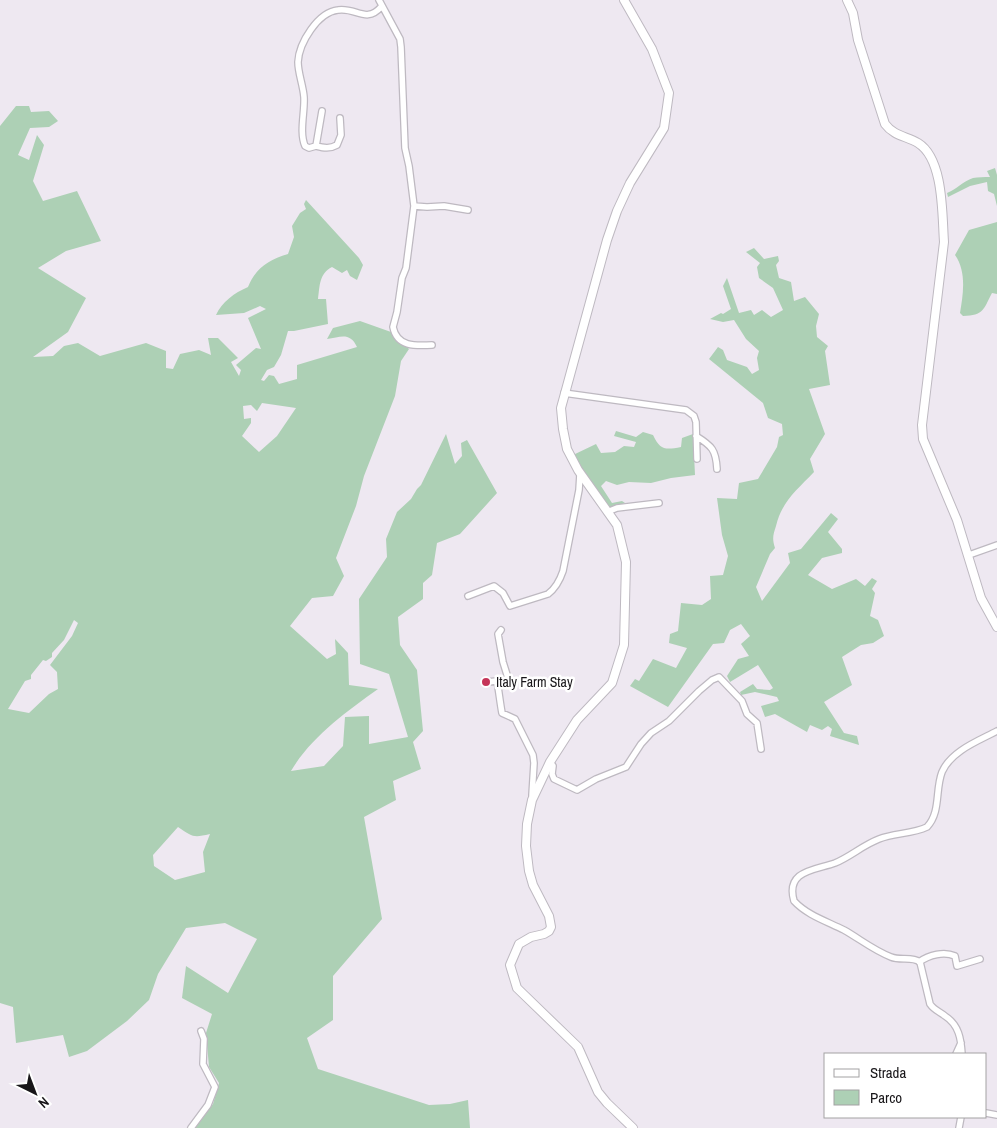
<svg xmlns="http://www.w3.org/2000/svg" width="997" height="1128" font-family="'Archivo Narrow',sans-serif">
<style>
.green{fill:#add0b5;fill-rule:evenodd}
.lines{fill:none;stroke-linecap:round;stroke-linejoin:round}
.street-casing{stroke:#beb9c1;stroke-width:8}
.secondary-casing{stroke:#beb9c1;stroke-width:10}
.street{stroke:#fff;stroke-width:5.5}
.secondary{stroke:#fff;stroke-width:8}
.poi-dot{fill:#c53559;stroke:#fff;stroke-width:2}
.labels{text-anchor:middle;stroke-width:5;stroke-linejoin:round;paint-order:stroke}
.poi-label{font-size:14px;fill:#181619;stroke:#fff;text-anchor:start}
</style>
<rect width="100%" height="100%" fill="#eee8f1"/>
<path class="green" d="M 16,106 L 29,106 L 31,112 L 49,111 L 58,121 L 49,127 L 30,128 L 18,155 L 29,160 L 37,135 L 44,145 L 33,181 L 43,201 L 77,191 L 101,241 L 66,251 L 38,268 L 86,298 L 68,332 L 33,357 L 53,356 L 64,346 L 78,343 L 100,356 L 146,343 L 166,351 L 166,368 L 173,369 L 180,354 L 199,350 L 211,355 L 208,338 L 218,338 L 238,358 L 231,362 L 239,376 L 241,370 L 236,365 L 256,348 L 261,349 L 248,318 L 266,309 L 260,306 L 244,313 L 216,315 C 222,302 234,293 248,287 C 256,268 268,260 288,254 L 294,237 L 292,226 L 300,213 L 306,209 L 304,204 L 306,200 L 359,258 L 363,265 L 357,280 L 350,276 L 347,270 L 342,273 L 332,267 C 319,274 320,285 318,299 L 326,299 L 328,324 L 294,331 L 288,331 L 281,355 L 274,367 L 267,370 L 261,380 L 264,381 L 269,375 L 274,376 L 279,384 L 297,379 L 297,365 L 357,347 C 350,332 341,337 327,339 L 333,328 L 360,321 L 391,332 L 409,349 L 401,361 L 395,396 L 364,476 L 356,506 L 336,558 L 344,576 L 333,596 L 312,598 L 290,626 L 327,659 L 336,654 L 335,639 L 348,653 L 349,685 L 378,689 C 346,712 311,737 291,771 L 324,766 L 343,746 L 345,717 L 369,716 L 369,744 L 408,737 L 389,674 L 360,664 L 359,599 L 387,557 L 386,539 L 397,512 L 411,499 L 417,489 L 421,485 L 446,434 L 455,464 L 462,456 L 461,443 L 467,440 L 497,493 L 460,534 L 437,543 L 432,575 L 423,583 L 423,599 L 398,617 L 400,645 L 417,670 L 423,731 L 413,742 L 421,769 L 393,781 L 396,800 L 364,817 L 382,919 L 333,976 L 333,1020 L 307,1038 L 318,1069 L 429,1105 L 450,1104 L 468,1100 L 470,1128 L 195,1128 L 213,1104 L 219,1083 L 209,1067 L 206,1033 L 212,1014 L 182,998 L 186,966 L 228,993 L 257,939 L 225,923 L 186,928 L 158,974 L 149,1000 L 127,1021 L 87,1051 L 69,1057 L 63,1035 L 16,1043 L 13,1007 L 0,1003 L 0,126 ZM 262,403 L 296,408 L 277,436 L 259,452 L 242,436 L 251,423 L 251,418 L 244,419 L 243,406 L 251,405 L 257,411 ZM 74,620 L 78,623 L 72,636 L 50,665 L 57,672 L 58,689 L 49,694 L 29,713 L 8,709 L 25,681 L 31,679 L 31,675 L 43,660 L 46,661 L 52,657 L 52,653 L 64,640 ZM 178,827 C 193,837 193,838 210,834 L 203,852 L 205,872 L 175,880 L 154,866 L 153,855 Z
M 995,168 L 997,175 L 997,206 L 994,194 L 988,191 L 987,182 L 970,186 L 948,197 L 947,193 C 956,190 963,181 973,178 C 978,177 984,177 990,177 L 987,171 Z
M 997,222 L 997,294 L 992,293 C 983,310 984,315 963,316 L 960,313 C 963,295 967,272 955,255 L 969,230 Z
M 754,248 L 764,259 L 778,256 L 779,261 L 776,265 L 779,278 L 791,282 L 794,301 L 805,297 L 819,314 L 816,326 L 817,337 L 828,346 L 825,351 L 830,385 L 809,389 L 825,434 L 810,459 L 814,472 C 797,490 782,501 776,526 C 773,535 772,539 775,548 L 770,554 L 756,587 L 762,601 L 790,563 L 788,553 L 801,549 L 831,513 L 838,519 L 828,532 L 842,549 L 842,553 L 822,558 L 808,575 L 832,589 L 856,579 L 865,586 L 872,578 L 877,581 L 872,589 L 875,593 L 870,616 L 878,620 L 884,636 L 873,643 L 861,645 L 842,657 L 852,685 L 824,702 L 844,733 L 857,736 L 859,745 L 830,736 L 832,729 L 828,726 L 822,730 L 810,725 L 807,732 L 775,714 L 765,717 L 761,706 L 779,701 L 777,697 L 755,692 L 741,695 L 740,692 L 753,684 L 757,689 L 770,690 L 773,688 L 758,665 L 730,682 L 727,676 L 738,659 L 749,656 L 741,644 L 750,636 L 741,624 L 730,630 L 724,643 L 713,644 L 668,707 L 630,686 L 635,679 L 639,681 L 653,659 L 676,668 L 687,648 L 669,643 L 670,634 L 678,631 L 681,603 L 702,605 L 711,599 L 710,576 L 723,575 L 728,556 L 722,535 L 717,498 L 737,499 L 739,483 L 758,479 L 777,447 L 779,437 L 783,435 L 782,424 L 768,418 L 763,403 L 709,359 L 718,347 L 723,350 L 727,360 L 747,367 L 752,374 L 759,370 L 757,358 L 759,351 L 746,339 L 734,320 L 723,322 L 710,319 L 721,313 L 723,314 L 731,309 L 723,286 L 727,278 L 739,313 L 751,310 L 754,315 L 762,310 L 771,317 L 783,310 L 773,288 L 759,278 L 757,267 L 760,263 L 746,252 Z
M 616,431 L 636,437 L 643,432 L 653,435 C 660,450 665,450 681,447 L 682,438 L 693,434 L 695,475 L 671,478 L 651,483 L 629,482 L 617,485 L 606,481 L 601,486 L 612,503 L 622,501 L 625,503 L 608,509 L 582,470 L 573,455 L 596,444 L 601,453 L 615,452 L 624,446 L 634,447 L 636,442 L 614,436 Z"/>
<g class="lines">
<g class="street-casing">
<path id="street" d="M 379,0 L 400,39 L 401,47 L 405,148 L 409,166 L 414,206 L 406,268 L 402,278 L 397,312 L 393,327 C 397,347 415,346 432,345
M 340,118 L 341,135 L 337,145 C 330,149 324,148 316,146 L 309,148 L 305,146 C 299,132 305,112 304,97 C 303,85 298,73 298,62 C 299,43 318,12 338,10 C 356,7 366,24 381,7
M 316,146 L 322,111
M 414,206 L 427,207 L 444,206 L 468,210
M 564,393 L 686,410 L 694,416 L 696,422 L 697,459
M 696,436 C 712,446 716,450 717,469
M 607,512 L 617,508 L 659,503
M 969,555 L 997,545
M 468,596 L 494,586 L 503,593 L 510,606 L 548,594 C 556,588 560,580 563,571 L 579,490 L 580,474
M 501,630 L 498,634 L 503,662 L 508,678 L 497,681 C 499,692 500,702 502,713 L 515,719 L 533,755 L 534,763 L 532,795
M 486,682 L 497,681
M 550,762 L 553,766 L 552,774 L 554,779 L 577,790 L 596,779 L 626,767 L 641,744 L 651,733 L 669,721 L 699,691 L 712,680 L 719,677 L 742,701 L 747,714 L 757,723 L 761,749
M 919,962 C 929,955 944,951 955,956 L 957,966 L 980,959
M 956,1054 L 961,1043
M 962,1054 C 961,1039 959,1025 945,1016 C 940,1012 934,1010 930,1004 L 920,962 C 912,956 900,961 891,957 C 873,950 860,939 844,930 C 826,921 807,915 794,901 C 785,870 816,870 835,863 C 850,857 863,845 879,839 C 894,833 912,834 927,827 C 941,812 935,790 942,772 C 951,751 978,741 997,731
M 986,1113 L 997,1115
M 191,1128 L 208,1105 L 215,1087 L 203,1064 L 204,1039 L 201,1031
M 959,1128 L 961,1117"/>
</g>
<g class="secondary-casing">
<path id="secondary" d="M 624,0 L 652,49 L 669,93 L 664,128 L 630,183 L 617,211 L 607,240 L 561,408 L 563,429 L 567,449 L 578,470 L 617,525 L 626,562 L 624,645 L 612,683 L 577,720 L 550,762 L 532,800 L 527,824 L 526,846 L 529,871 L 533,885 L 549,916 L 551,927 L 549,931 L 544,934 L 531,937 L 519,944 L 510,965 L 517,988 L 578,1047 L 598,1092 L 607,1103 L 633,1128
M 847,0 L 853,13 L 858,40 L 885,124 C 894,136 906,136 918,143 C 944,159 942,215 944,242 L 922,425 L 923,439 L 957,520 L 981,598 L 997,627"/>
</g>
<use href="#street" class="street"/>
<use href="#secondary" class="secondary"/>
</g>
<circle class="poi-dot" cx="486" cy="682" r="5"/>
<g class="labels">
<g class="poi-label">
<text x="496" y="687">Italy Farm Stay</text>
</g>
</g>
<rect x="824" y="1053" width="162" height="65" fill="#ffffff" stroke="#a3a2a3"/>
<rect x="834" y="1069" width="25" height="8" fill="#ffffff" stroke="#a3a2a3"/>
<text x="870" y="1078" font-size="15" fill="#181619">Strada</text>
<rect x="834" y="1090" width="25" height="15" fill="#add0b5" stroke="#a3a2a3"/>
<text x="870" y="1103" font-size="15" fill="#181619">Parco</text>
<g transform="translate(35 1093) rotate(138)" stroke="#ffffff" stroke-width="4" paint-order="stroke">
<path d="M0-4L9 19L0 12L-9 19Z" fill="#181619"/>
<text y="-8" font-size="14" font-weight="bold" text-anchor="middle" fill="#181619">N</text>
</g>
</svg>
